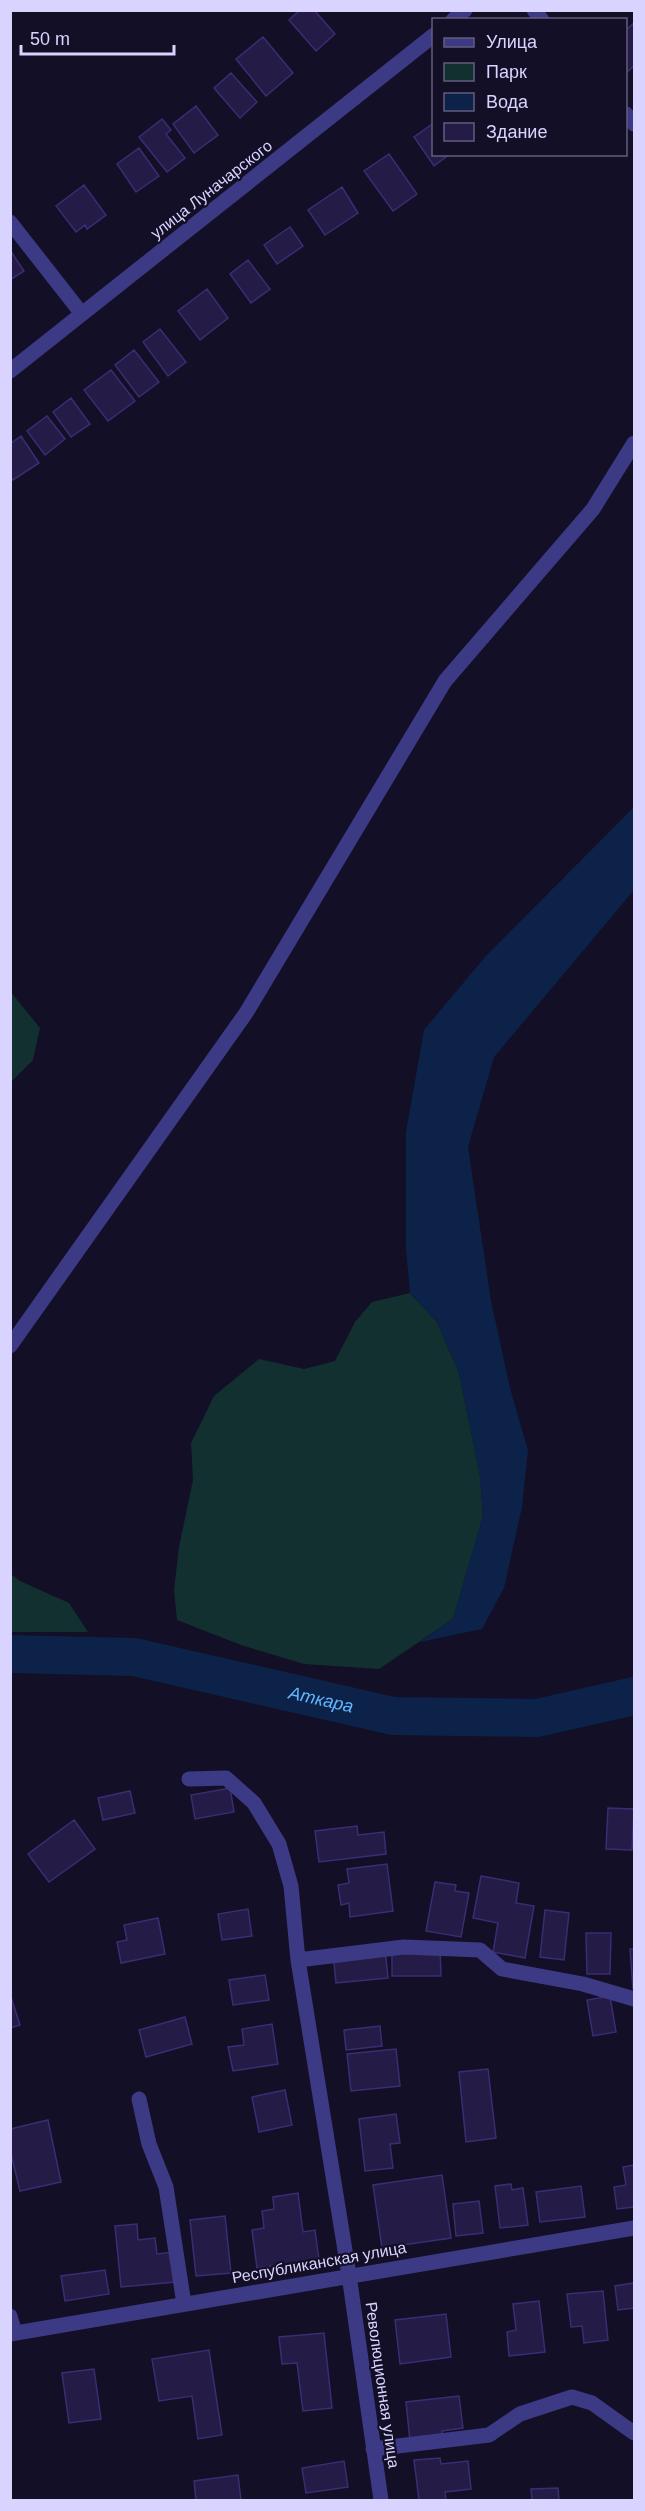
<svg xmlns="http://www.w3.org/2000/svg" width="645" height="2511" font-family="Arial,sans-serif">
<style>
.green{fill:#12302f}
.water{fill:#0c2248}
.lines{fill:none;stroke-linecap:round;stroke-linejoin:round}
.river{stroke:#0c2248;stroke-width:38}
.building{fill:#241b47;stroke:#3b2d73;stroke-width:1.5}
.minor{stroke:#3d3a85;stroke-width:15}
.labels{text-anchor:middle;stroke-width:4.5;stroke-linejoin:round;paint-order:stroke}
.street-label{font-size:16px;fill:#d9d4ff;stroke:#130f26}
.water-label{font-size:18px;font-style:italic;fill:#62b6ff;stroke:#130f26}
</style>
<rect width="100%" height="100%" fill="#130f26"/>
<path class="green" d="M 10,991 L 40,1028 L 33,1060 L 11,1082 Z
M 410,1293 L 437,1322 L 459,1373 L 480,1476 L 483,1516 L 453,1619 L 379,1669 L 304,1664 L 241,1645 L 177,1620 L 174,1590 L 179,1547 L 193,1480 L 191,1443 L 214,1396 L 259,1359 L 304,1369 L 335,1361 L 355,1322 L 372,1302 Z
M 11,1574 L 20,1581 L 69,1603 L 88,1632 L 11,1632 Z"/>
<path class="water" d="M 634,807 L 634,890 L 494,1057 L 468,1147 L 491,1301 L 511,1392 L 528,1450 L 522,1507 L 504,1588 L 482,1629 L 420,1642 L 453,1619 L 483,1516 L 480,1476 L 459,1373 L 437,1322 L 410,1293 L 406,1249 L 406,1132 L 424,1030 L 485,957 Z"/>
<g class="lines">
<path class="river" id="s1" d="M 10,1654 L 134,1657 L 393,1716 L 537,1718 L 634,1696"/>
</g>
<path class="building" d="M 300,10 L 314,10 L 335,34 L 316,51 L 289,20 Z
M 634,23 L 634,66 L 626,73 L 626,30 Z
M 263,37 L 293,73 L 266,96 L 236,59 Z
M 231,73 L 257,102 L 240,118 L 214,88 Z
M 196,106 L 218,135 L 194,153 L 173,124 Z
M 162,119 L 171,130 L 166,134 L 185,158 L 167,172 L 139,137 Z
M 434,123 L 434,154 L 450,154 L 434,166 L 414,137 Z
M 139,148 L 159,176 L 136,192 L 117,164 Z
M 389,154 L 417,194 L 393,211 L 364,171 Z
M 84,185 L 106,215 L 87,229 L 85,225 L 76,232 L 56,206 Z
M 342,187 L 358,213 L 325,235 L 308,210 Z
M 290,227 L 303,246 L 277,264 L 264,245 Z
M 10,250 L 24,271 L 10,280 Z
M 248,260 L 270,289 L 251,303 L 230,274 Z
M 207,289 L 228,318 L 200,340 L 178,311 Z
M 160,329 L 186,362 L 168,376 L 143,342 Z
M 134,350 L 159,382 L 139,397 L 115,365 Z
M 111,370 L 135,401 L 108,421 L 84,390 Z
M 71,398 L 90,424 L 71,437 L 53,412 Z
M 47,416 L 65,439 L 45,455 L 27,431 Z
M 21,436 L 39,463 L 13,480 L 10,476 L 10,444 Z
M 230,1788 L 234,1812 L 195,1819 L 191,1795 Z
M 130,1791 L 135,1813 L 103,1820 L 98,1798 Z
M 608,1808 L 634,1809 L 632,1850 L 606,1849 Z
M 74,1820 L 95,1849 L 49,1882 L 28,1854 Z
M 357,1826 L 358,1835 L 384,1832 L 386,1854 L 319,1862 L 315,1831 Z
M 387,1864 L 393,1911 L 350,1917 L 349,1903 L 341,1905 L 338,1885 L 349,1883 L 347,1869 Z
M 481,1876 L 519,1883 L 516,1903 L 534,1906 L 525,1958 L 493,1952 L 498,1923 L 473,1918 Z
M 435,1882 L 456,1885 L 455,1891 L 469,1893 L 461,1937 L 426,1931 Z
M 248,1909 L 252,1936 L 222,1940 L 218,1914 Z
M 545,1910 L 569,1913 L 564,1960 L 540,1957 Z
M 158,1918 L 165,1954 L 121,1963 L 117,1942 L 127,1940 L 124,1925 Z
M 586,1933 L 611,1933 L 610,1974 L 587,1974 Z
M 385,1948 L 388,1978 L 336,1983 L 333,1953 Z
M 392,1948 L 440,1948 L 441,1976 L 392,1976 Z
M 630,1949 L 634,1949 L 634,1989 L 633,1989 Z
M 265,1975 L 269,2000 L 233,2005 L 229,1980 Z
M 10,1994 L 20,2025 L 10,2028 Z
M 610,1996 L 616,2032 L 593,2036 L 587,2000 Z
M 185,2017 L 192,2044 L 146,2057 L 139,2030 Z
M 272,2024 L 278,2064 L 233,2071 L 228,2047 L 244,2045 L 242,2029 Z
M 380,2026 L 382,2046 L 346,2050 L 344,2030 Z
M 396,2049 L 400,2086 L 351,2091 L 347,2054 Z
M 488,2069 L 496,2138 L 466,2142 L 459,2072 Z
M 285,2090 L 292,2125 L 259,2132 L 252,2097 Z
M 396,2114 L 400,2143 L 390,2144 L 393,2168 L 365,2171 L 359,2119 Z
M 48,2120 L 61,2182 L 20,2191 L 10,2150 L 10,2129 Z
M 634,2165 L 634,2207 L 617,2209 L 614,2187 L 626,2185 L 623,2167 Z
M 442,2175 L 451,2238 L 382,2248 L 373,2185 Z
M 511,2184 L 512,2190 L 523,2188 L 528,2225 L 500,2228 L 495,2186 Z
M 581,2186 L 585,2217 L 540,2222 L 536,2192 Z
M 298,2193 L 303,2232 L 315,2230 L 319,2260 L 257,2268 L 252,2230 L 264,2228 L 262,2211 L 274,2209 L 273,2197 Z
M 479,2201 L 483,2233 L 456,2236 L 453,2204 Z
M 225,2216 L 231,2273 L 196,2276 L 190,2220 Z
M 137,2224 L 138,2240 L 155,2238 L 157,2254 L 173,2252 L 176,2282 L 121,2287 L 115,2226 Z
M 105,2270 L 109,2294 L 65,2301 L 61,2276 Z
M 634,2283 L 634,2308 L 618,2310 L 615,2286 Z
M 603,2291 L 608,2340 L 584,2343 L 582,2326 L 571,2327 L 567,2294 Z
M 539,2301 L 545,2352 L 509,2356 L 507,2332 L 516,2330 L 513,2304 Z
M 446,2314 L 451,2357 L 400,2364 L 395,2320 Z
M 324,2333 L 332,2408 L 303,2411 L 297,2363 L 282,2364 L 279,2337 Z
M 209,2350 L 222,2435 L 198,2439 L 192,2396 L 159,2401 L 152,2359 Z
M 94,2369 L 101,2419 L 69,2423 L 62,2373 Z
M 459,2396 L 463,2428 L 442,2431 L 443,2438 L 410,2441 L 406,2402 Z
M 440,2458 L 441,2464 L 468,2461 L 471,2489 L 445,2492 L 446,2500 L 419,2500 L 414,2460 Z
M 344,2461 L 348,2487 L 306,2493 L 302,2468 Z
M 238,2475 L 241,2500 L 196,2500 L 194,2481 Z
M 558,2488 L 559,2500 L 532,2500 L 531,2489 Z"/>
<g class="lines">
<path class="minor" d="M 534,10 L 542,20
M 453,20 L 465,10
M 626,114 L 634,124
M 10,222 L 82,314
M 10,371 L 434,35
M 10,1346 L 246,1013 L 445,681 L 593,509 L 634,443
M 189,1779 L 226,1778 L 254,1803 L 279,1844 L 291,1886 L 298,1960 L 349,2275 L 381,2500
M 298,1960 L 404,1947 L 480,1950 L 502,1969 L 583,1984 L 634,1999
M 139,2099 L 149,2144 L 166,2187 L 184,2304
M 10,2316 L 15,2333
M 10,2334 L 634,2228
M 373,2449 L 489,2435 L 520,2414 L 572,2397 L 592,2403 L 634,2433"/>
</g>
<g class="labels">
<g class="street-label">
<text transform="translate(211 189) rotate(-38)" y="6">улица Луначарского</text>
<text transform="translate(319 2262) rotate(-10)" y="6">Республиканская улица</text>
<text transform="translate(383 2385) rotate(82)" y="6">Революционная улица</text>
</g>
<g class="water-label">
<text dy="6" stroke="none"><textPath href="#s1" startOffset="316">Аткара</textPath></text>
</g>
</g>
<rect width="645" height="2511" fill="none" stroke="#d9d4ff" stroke-width="24"/>
<rect x="432" y="18" width="195" height="138" fill="#130f26" stroke="#625e7d" stroke-width="1.5"/>
<rect x="444" y="38" width="30" height="9" fill="#3d3a85" stroke="#625e7d" stroke-width="1.5"/>
<text x="486" y="48" font-size="18" fill="#d9d4ff">Улица</text>
<rect x="444" y="63" width="30" height="18" fill="#12302f" stroke="#625e7d" stroke-width="1.5"/>
<text x="486" y="78" font-size="18" fill="#d9d4ff">Парк</text>
<rect x="444" y="93" width="30" height="18" fill="#0c2248" stroke="#625e7d" stroke-width="1.5"/>
<text x="486" y="108" font-size="18" fill="#d9d4ff">Вода</text>
<rect x="444" y="123" width="30" height="18" fill="#241b47" stroke="#625e7d" stroke-width="1.5"/>
<text x="486" y="138" font-size="18" fill="#d9d4ff">Здание</text>
<path d="M21 45v9h153v-9" fill="none" stroke="#d9d4ff" stroke-width="3"/>
<text x="30" y="45" font-size="18" fill="#d9d4ff" stroke="#130f26" stroke-width="4.5" paint-order="stroke">50 m</text>
</svg>
